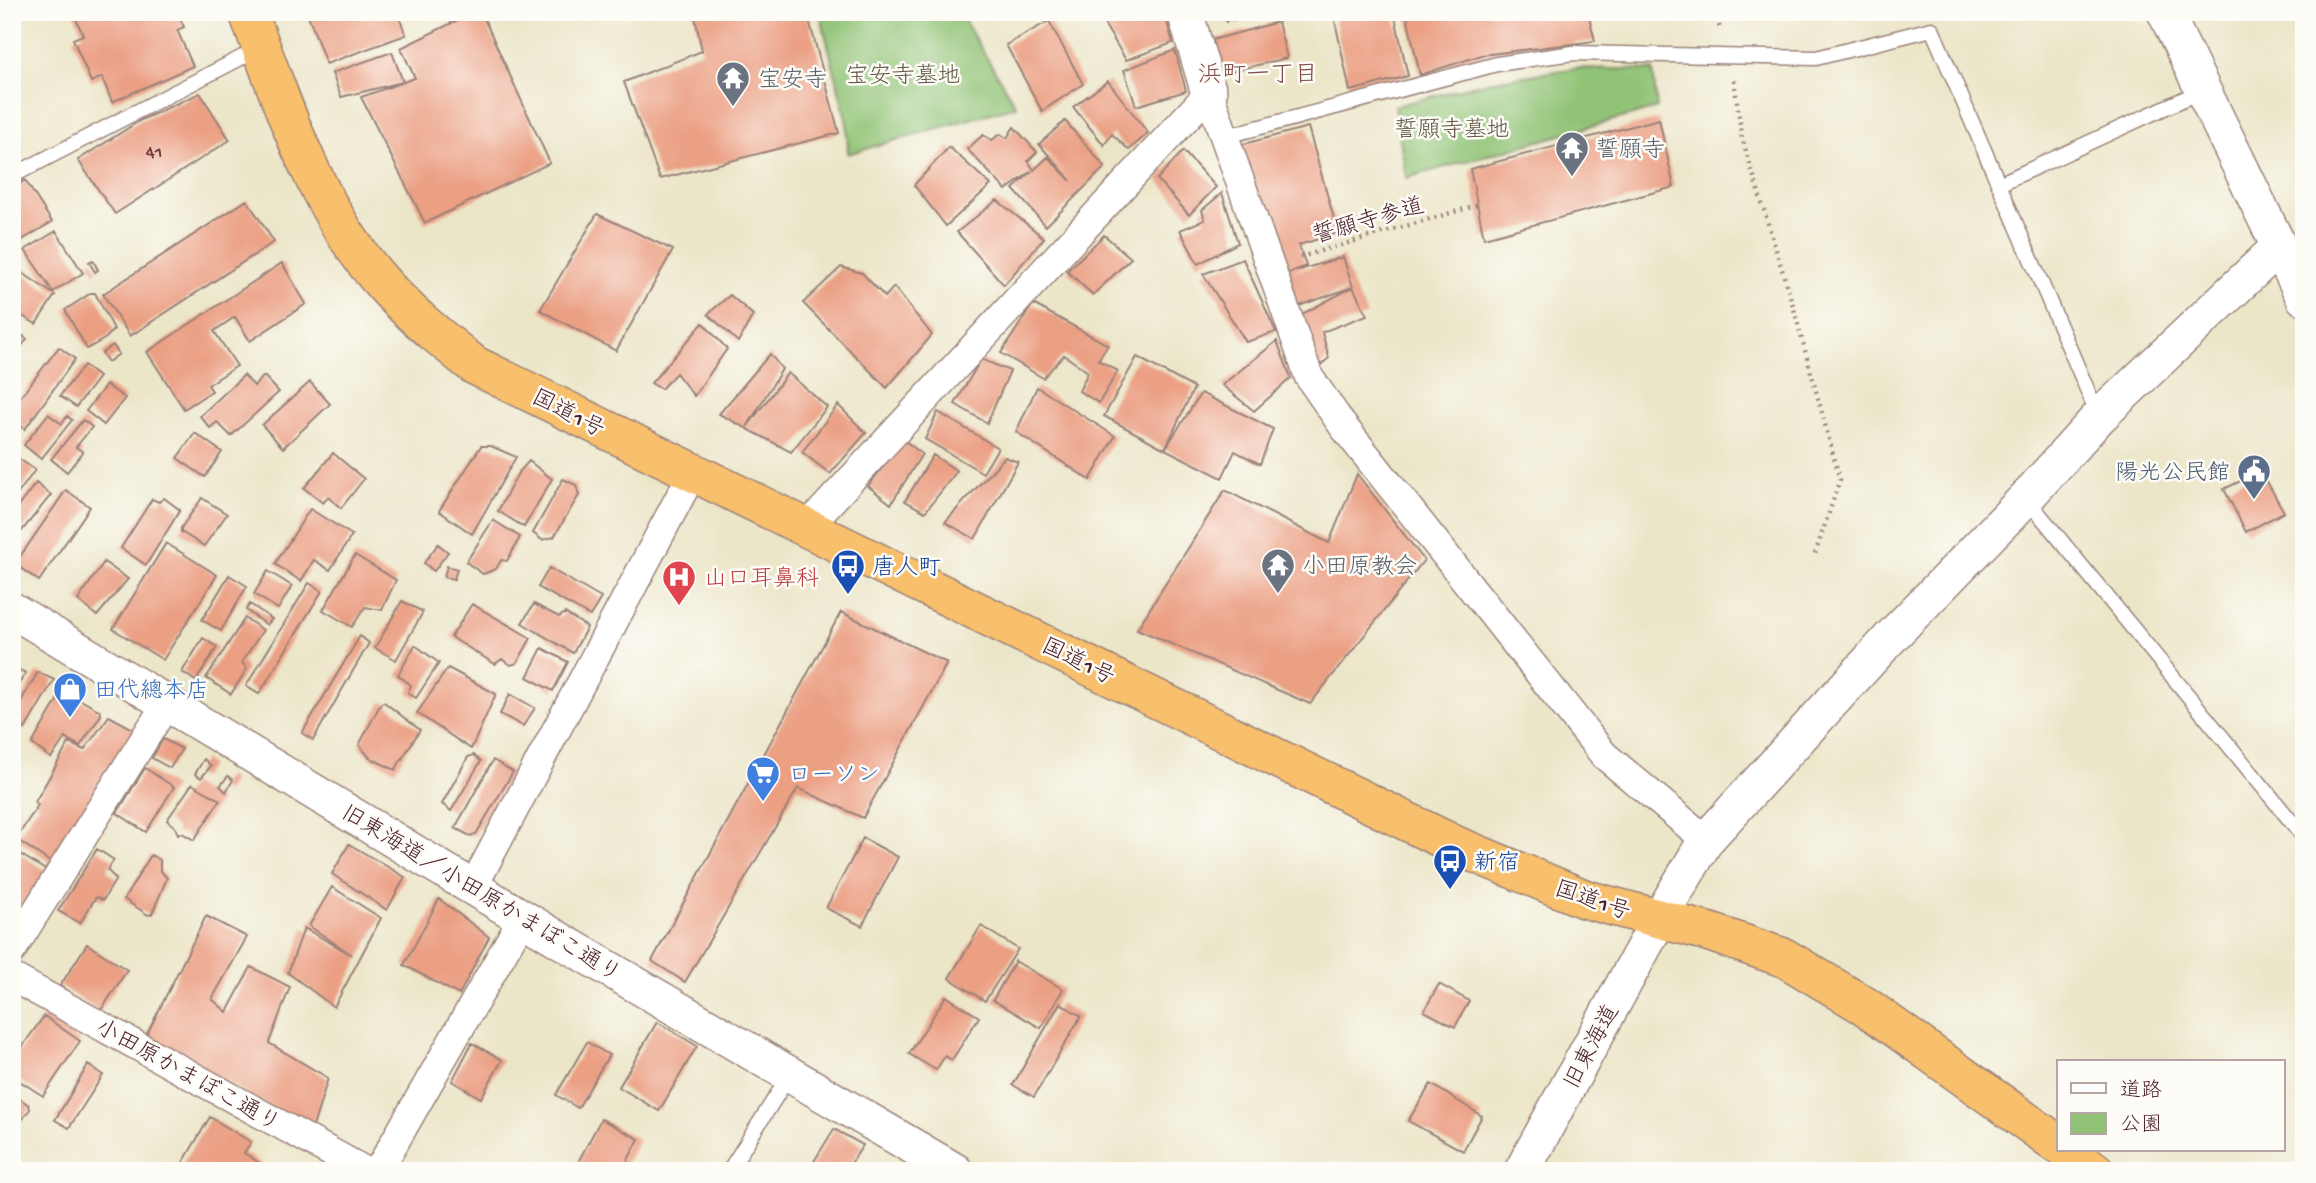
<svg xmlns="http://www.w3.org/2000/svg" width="2316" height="1183" font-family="'Gochi Hand','Klee One',sans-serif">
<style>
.green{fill:#8fc274;stroke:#6c7050;stroke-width:2}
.building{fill:#eb9f83}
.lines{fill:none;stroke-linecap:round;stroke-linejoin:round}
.service-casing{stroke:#9b827a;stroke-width:17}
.minor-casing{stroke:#9b827a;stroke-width:31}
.tertiary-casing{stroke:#9b827a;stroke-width:38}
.trunk-casing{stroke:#9b827a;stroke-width:41}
.path{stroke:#9b827a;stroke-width:4.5;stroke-dasharray:2 5;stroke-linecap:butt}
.service{stroke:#fff;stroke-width:14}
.minor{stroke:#fff;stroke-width:28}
.tertiary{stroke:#fff;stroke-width:35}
.trunk{stroke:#f8bf6c;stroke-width:38}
.labels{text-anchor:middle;stroke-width:5;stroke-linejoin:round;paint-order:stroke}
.number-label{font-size:19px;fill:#723f41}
.park-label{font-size:23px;fill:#625845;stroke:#fdfcf7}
.worship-label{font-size:23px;fill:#5b616d;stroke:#fdfcf7;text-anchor:start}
.street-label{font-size:23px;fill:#4a1f2b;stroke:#fdfcf7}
.service-label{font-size:23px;fill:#4e5e75;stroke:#fdfcf7;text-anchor:end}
.transit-label{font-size:23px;fill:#164399;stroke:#fdfcf7;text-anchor:start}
.health-label{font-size:23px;fill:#be3a42;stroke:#fdfcf7;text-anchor:start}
.shop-label{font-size:23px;fill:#366cbe;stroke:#fdfcf7;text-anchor:start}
.neighbourhood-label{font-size:24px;fill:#824c4a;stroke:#fdfcf7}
</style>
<rect width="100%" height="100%" fill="#fdfcf7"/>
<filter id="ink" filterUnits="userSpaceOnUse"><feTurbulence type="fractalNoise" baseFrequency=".0143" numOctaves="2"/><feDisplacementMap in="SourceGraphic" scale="14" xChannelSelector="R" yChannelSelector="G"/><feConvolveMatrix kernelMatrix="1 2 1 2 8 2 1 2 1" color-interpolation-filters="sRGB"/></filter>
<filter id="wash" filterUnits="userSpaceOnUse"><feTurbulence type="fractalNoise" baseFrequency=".00686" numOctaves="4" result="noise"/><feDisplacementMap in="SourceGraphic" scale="28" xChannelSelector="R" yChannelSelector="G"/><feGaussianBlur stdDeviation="1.57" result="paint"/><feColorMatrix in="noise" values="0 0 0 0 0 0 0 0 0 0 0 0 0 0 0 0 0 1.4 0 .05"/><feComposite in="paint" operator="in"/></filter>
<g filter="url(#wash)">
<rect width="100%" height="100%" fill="#ece6c9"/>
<path class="green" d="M 820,12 L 959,12 L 1016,106 L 848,154 L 847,123 Z
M 1576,68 L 1653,70 L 1657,108 L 1406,178 L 1395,106 L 1492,81 Z"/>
<g id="blocks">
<path class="building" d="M 73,12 L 177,12 L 184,27 L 177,30 L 193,66 L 112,102 L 102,77 L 91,82 L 73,39 L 83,35 Z
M 307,12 L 397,12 L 406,35 L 326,64 Z
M 474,12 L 481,12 L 550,163 L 425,223 L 361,97 L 415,78 L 401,48 Z
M 694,12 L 807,12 L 839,133 L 660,179 L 624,82 L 702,51 Z
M 1097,12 L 1164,12 L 1173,43 L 1126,60 Z
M 1333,12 L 1394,12 L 1408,76 L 1350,91 Z
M 1406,12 L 1588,12 L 1595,41 L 1482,55 L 1420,75 Z
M 1049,21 L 1083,84 L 1042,111 L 1006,45 Z
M 1278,22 L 1287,58 L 1220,74 L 1212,40 Z
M 1175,50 L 1186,91 L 1136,106 L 1124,70 Z
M 392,52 L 403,82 L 341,97 L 332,73 Z
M 1108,81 L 1148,133 L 1129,150 L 1112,134 L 1104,145 L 1073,107 Z
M 200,93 L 230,140 L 115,214 L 78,160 L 141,120 Z
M 1659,119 L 1674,187 L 1484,238 L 1470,169 Z
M 1065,121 L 1105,167 L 1046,226 L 1013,189 L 1032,171 L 1006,190 L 967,149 L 983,135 L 992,140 L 1000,134 L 1007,138 L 1014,127 L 1037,152 L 1028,161 L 1034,170 L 1048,157 L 1071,181 L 1039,144 Z
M 1308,127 L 1338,233 L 1299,245 L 1306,266 L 1289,273 L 1343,257 L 1353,287 L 1296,307 L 1240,145 Z
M 12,136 L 21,155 L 12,160 Z
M 949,147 L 991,185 L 946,226 L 914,185 Z
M 1183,151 L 1216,187 L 1189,215 L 1157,179 Z
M 25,180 L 52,222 L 12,246 L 12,189 Z
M 1222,193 L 1238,243 L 1198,264 L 1180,230 L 1205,220 L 1202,210 Z
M 247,200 L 274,242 L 130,336 L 103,294 Z
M 997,200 L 1044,238 L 1004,285 L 957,232 Z
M 597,214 L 673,250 L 616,351 L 540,310 Z
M 56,231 L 83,273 L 53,292 L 25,250 Z
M 1104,235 L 1131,258 L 1093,295 L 1067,271 Z
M 1243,259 L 1276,332 L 1246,342 L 1203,274 Z
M 93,260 L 98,270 L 95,272 L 89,262 Z
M 282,263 L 306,304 L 250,341 L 235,317 L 214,331 L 237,366 L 208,385 L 212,391 L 184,409 L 147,352 Z
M 12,266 L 55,295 L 36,324 L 12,310 Z
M 841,267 L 862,273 L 885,297 L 894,287 L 932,335 L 887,388 L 803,303 Z
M 1353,287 L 1367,315 L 1322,332 L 1329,358 L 1316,369 L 1300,315 Z
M 91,293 L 95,293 L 114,329 L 106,338 L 87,349 L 65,310 Z
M 730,295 L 753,315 L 738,342 L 708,314 Z
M 1033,304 L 1108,345 L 1098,360 L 1118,371 L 1099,403 L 1079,391 L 1088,372 L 1064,355 L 1043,378 L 1001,353 Z
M 703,323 L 727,349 L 694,396 L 676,373 L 661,389 L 651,383 Z
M 12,328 L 27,339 L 15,355 L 12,353 Z
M 1277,341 L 1291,378 L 1254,411 L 1222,385 Z
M 113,345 L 119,354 L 108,362 L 102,353 Z
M 59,347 L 75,359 L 25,429 L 12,420 L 12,408 Z
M 770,354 L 782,369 L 747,427 L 788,373 L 827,407 L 791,452 L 719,414 Z
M 1137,357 L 1194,388 L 1165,449 L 1201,393 L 1273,429 L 1260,464 L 1235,451 L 1222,478 L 1165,449 L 1104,416 Z
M 981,359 L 1010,371 L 987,423 L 955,404 Z
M 84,365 L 99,377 L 76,407 L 60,396 Z
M 244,375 L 254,386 L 264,376 L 279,392 L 231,436 L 217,422 L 210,428 L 200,416 Z
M 310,382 L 330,404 L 283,448 L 262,425 Z
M 106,385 L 125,398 L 104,425 L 86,411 Z
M 1037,387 L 1115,436 L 1090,480 L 1016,432 Z
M 838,405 L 866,433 L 830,474 L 802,452 Z
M 938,412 L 998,448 L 983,473 L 925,439 Z
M 48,414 L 62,424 L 67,416 L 72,420 L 41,459 L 24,445 Z
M 83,420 L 92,427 L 76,447 L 83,452 L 67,472 L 51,459 Z
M 195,433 L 222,452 L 205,477 L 177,458 Z
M 904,440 L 922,454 L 891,504 L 868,486 Z
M 481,446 L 491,446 L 516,457 L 472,534 L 439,511 Z
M 333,453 L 364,479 L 341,508 L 328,497 L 323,503 L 304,488 Z
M 12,454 L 35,470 L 12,502 Z
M 933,455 L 957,471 L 925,512 L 905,501 Z
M 1005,457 L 1018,462 L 975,539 L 945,522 Z
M 529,461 L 552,479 L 524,527 L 498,511 L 518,473 Z
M 2261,471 L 2284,512 L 2246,532 L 2224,489 Z
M 1357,474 L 1424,560 L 1310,704 L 1137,629 L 1225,490 L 1329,543 Z
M 563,479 L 576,485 L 579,495 L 554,537 L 542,540 L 533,533 Z
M 36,483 L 51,495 L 12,543 L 12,514 Z
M 66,490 L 90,507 L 39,581 L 15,564 Z
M 164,498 L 180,510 L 146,565 L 121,548 L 152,499 L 159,502 Z
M 202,498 L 227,514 L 204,546 L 181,532 L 181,528 Z
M 310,509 L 352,535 L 330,570 L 314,560 L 301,581 L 275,564 Z
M 493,520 L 520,537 L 507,561 L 501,560 L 496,569 L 483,574 L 466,562 Z
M 166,543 L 217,575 L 163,660 L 113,629 Z
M 438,544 L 448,552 L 434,571 L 424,563 Z
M 355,555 L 396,580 L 382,610 L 365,607 L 352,627 L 323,610 Z
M 104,562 L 128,579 L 97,616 L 78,600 Z
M 447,566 L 457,569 L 454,579 L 444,577 Z
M 549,568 L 601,598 L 590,616 L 538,587 Z
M 268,571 L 292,586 L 278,609 L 254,594 Z
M 229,575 L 247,586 L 221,631 L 202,620 Z
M 309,583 L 322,591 L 259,694 L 246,686 Z
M 402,601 L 423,612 L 396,660 L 375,648 Z
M 250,604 L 272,619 L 267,625 L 246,610 Z
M 472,604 L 531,638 L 517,663 L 511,665 L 502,659 L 495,664 L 451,637 Z
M 534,604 L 559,617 L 565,613 L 587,627 L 573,653 L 522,623 Z
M 841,612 L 947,663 L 863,818 L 798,788 L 685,982 L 652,961 Z
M 245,618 L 263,630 L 242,662 L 247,669 L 231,694 L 206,678 Z
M 360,636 L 369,643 L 313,740 L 302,733 Z
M 203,638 L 217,647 L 196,681 L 182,672 Z
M 415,645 L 439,663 L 416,698 L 408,693 L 411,685 L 398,675 Z
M 542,648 L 568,662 L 553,691 L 527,677 Z
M 12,667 L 26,673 L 12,694 Z
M 448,668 L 496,694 L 471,749 L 417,713 Z
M 38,672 L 54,680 L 25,729 L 12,724 L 12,716 Z
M 63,690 L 100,711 L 101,715 L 80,746 L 65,738 L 51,758 L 32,744 Z
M 510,694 L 535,708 L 523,726 L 500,714 Z
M 384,702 L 420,730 L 395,770 L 370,758 L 359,745 L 381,703 Z
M 109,716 L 137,731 L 52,863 L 16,839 L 38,805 L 35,802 L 69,743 L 84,750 Z
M 163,739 L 182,749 L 170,768 L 152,758 Z
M 474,755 L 481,761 L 451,811 L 442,804 L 468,757 Z
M 204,759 L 211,766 L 201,778 L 195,774 Z
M 493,760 L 513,772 L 476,834 L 470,836 L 455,828 Z
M 145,768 L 174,787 L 146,832 L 117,813 Z
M 228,776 L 233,780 L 226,792 L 220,786 Z
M 192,784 L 220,800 L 194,840 L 182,833 L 178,834 L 175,827 L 167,820 Z
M 863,838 L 898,857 L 862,926 L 826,908 Z
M 349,844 L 405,877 L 387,910 L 332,874 Z
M 12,849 L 47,871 L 12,926 Z
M 97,849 L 114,860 L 107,870 L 116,879 L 103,900 L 96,897 L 80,923 L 58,911 Z
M 151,855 L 160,860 L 160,870 L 167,878 L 152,914 L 148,915 L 124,899 Z
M 332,887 L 381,918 L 334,1007 L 288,973 L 304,928 L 352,955 L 309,926 Z
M 439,899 L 489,937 L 459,995 L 404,965 Z
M 206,916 L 247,937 L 212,999 L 227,1012 L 251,967 L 290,987 L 269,1043 L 328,1078 L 312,1130 L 145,1038 Z
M 981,926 L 1018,949 L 985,1001 L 949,978 Z
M 87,944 L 127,970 L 100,1012 L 60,986 Z
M 1015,961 L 1063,989 L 1041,1028 L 993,1000 Z
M 1439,984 L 1469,1001 L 1455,1027 L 1424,1011 Z
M 946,996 L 979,1017 L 952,1060 L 945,1056 L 936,1070 L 909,1054 Z
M 1060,1003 L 1081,1016 L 1034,1097 L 1013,1085 Z
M 44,1016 L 80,1041 L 43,1096 L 12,1076 L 12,1061 Z
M 657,1022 L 697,1046 L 659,1111 L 619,1087 Z
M 587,1042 L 609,1055 L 578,1108 L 556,1095 Z
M 472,1043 L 502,1060 L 481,1098 L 452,1081 Z
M 88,1065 L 103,1075 L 69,1128 L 55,1120 Z
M 1431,1084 L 1482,1116 L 1463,1151 L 1408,1121 Z
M 12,1094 L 29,1105 L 30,1109 L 12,1133 Z
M 210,1117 L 251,1142 L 244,1153 L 266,1167 L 264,1171 L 178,1171 Z
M 601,1119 L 639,1139 L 622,1171 L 595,1171 L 578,1162 Z
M 834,1129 L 863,1145 L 846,1171 L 808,1171 Z"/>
</g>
</g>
<g filter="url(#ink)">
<use href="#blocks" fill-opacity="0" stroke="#9b827a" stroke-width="2"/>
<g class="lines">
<g class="service-casing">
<path id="service" d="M 1223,137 L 1497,64 L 1573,53 L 1816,58 L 1932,29 L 2099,417
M 12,176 L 260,48
M 1999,184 L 2201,91
M 2026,498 L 2304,837
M 729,1171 L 789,1076"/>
</g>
<g class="minor-casing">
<path id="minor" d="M 806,528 L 1209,93 L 1309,377 L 1343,426 L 1604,755 L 1706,840
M 473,887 L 692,474
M 12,950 L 167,703
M 12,977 L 365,1171
M 378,1171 L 524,916"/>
</g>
<g class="tertiary-casing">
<path id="tertiary" d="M 1185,12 L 1209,93
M 2165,12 L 2304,298
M 12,610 L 568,945 L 955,1171
M 1522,1171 L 1658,921 L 1706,840 L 1891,637 L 2026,498 L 2099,417 L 2279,247"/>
</g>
<g class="trunk-casing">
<path id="trunk" d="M 248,12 C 284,107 316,211 386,287 C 412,316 443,340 474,365 L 1455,845 L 1585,899 L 1709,932 L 1785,958 L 1865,1006 L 2059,1145
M 2066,1150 L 2095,1171"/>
</g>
<path class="path" d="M 1714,12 L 1721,31
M 1225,21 L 1262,12
M 1734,80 L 1742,138 L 1794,309 L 1840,480 L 1815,554
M 1300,257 L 1478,205"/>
<use href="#service" class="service"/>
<use href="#minor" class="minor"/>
<use href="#tertiary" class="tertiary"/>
<use href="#trunk" class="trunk"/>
</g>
</g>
<defs>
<g id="temple-pin" transform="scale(1.75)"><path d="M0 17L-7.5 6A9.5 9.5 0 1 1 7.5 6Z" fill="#6b7280" stroke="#fdfcf7"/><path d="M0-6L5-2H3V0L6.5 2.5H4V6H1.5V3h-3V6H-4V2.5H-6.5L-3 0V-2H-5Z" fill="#fff"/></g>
<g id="civic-pin" transform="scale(1.75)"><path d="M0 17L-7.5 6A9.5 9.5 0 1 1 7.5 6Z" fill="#5c6f8a" stroke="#fdfcf7"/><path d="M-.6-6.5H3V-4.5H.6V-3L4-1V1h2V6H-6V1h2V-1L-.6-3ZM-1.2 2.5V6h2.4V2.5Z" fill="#fff"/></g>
<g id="bus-pin" transform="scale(1.75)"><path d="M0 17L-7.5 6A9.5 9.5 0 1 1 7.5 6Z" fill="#1a4fb4" stroke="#fdfcf7"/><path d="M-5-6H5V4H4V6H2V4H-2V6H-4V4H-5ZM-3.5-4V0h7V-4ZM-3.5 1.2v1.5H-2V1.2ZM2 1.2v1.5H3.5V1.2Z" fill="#fff"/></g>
<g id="hospital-pin" transform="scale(1.75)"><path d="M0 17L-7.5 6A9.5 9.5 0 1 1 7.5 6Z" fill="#e0444e" stroke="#fdfcf7"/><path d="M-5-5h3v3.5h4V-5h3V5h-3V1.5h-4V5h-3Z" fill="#fff"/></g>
<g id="shop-pin" transform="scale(1.75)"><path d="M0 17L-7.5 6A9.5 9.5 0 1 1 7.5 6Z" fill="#3f7fe0" stroke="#fdfcf7"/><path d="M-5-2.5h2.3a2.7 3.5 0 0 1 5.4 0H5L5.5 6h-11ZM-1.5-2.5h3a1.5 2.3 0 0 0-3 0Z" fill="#fff"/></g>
<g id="supermarket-pin" transform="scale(1.75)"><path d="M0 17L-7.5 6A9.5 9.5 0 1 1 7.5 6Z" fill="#3f7fe0" stroke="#fdfcf7"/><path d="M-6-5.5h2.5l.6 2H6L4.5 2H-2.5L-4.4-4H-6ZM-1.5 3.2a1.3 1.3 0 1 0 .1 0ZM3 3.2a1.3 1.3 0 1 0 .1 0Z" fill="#fff"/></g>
</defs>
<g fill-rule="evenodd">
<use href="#temple-pin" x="733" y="78"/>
<use href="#temple-pin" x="1572" y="148"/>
<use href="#civic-pin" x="2254" y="471"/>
<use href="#temple-pin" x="1278" y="565"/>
<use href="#bus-pin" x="848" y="566"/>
<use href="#hospital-pin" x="679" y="577"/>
<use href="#shop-pin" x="70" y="689"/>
<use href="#supermarket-pin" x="763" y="773"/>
<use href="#bus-pin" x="1450" y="861"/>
</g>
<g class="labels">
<g class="number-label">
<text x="154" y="157">41</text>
</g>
<g class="park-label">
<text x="903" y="82">宝安寺墓地</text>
<text x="1452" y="136">誓願寺墓地</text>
</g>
<g class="worship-label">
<text x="758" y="86">宝安寺</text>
<text x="1596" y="156">誓願寺</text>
<text x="1302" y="573">小田原教会</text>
</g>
<g class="street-label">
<text transform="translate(1368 219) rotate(-16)" y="8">誓願寺参道</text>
<text transform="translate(569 412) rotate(27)" y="8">国道1号</text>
<text transform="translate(1079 660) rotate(26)" y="8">国道1号</text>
<text transform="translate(482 892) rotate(31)" y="8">旧東海道／小田原かまぼこ通り</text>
<text transform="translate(1593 899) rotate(19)" y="8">国道1号</text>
<text transform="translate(1590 1046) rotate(-62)" y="8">旧東海道</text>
<text transform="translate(189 1074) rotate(29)" y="8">小田原かまぼこ通り</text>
</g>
<g class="service-label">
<text x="2230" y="479">陽光公民館</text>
</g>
<g class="transit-label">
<text x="872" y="574">唐人町</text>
<text x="1474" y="869">新宿</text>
</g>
<g class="health-label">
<text x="704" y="585">山口耳鼻科</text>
</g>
<g class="shop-label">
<text x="94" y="697">田代總本店</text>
<text x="788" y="781">ローソン</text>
</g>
<g class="neighbourhood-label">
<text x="1258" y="81">浜町一丁目</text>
</g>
</g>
<rect width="2316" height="1183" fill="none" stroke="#fdfcf7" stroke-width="42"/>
<rect x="2057" y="1060" width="228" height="91" fill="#fdfcf7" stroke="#b5a4a5" stroke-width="2"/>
<rect x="2071" y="1083" width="35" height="10" fill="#ffffff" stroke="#b5a4a5" stroke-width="2"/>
<text x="2120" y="1096" font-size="21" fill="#4a1f2b">道路</text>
<rect x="2071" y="1113" width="35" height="21" fill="#8fc274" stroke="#b5a4a5" stroke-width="2"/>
<text x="2120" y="1130" font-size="21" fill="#4a1f2b">公園</text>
</svg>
